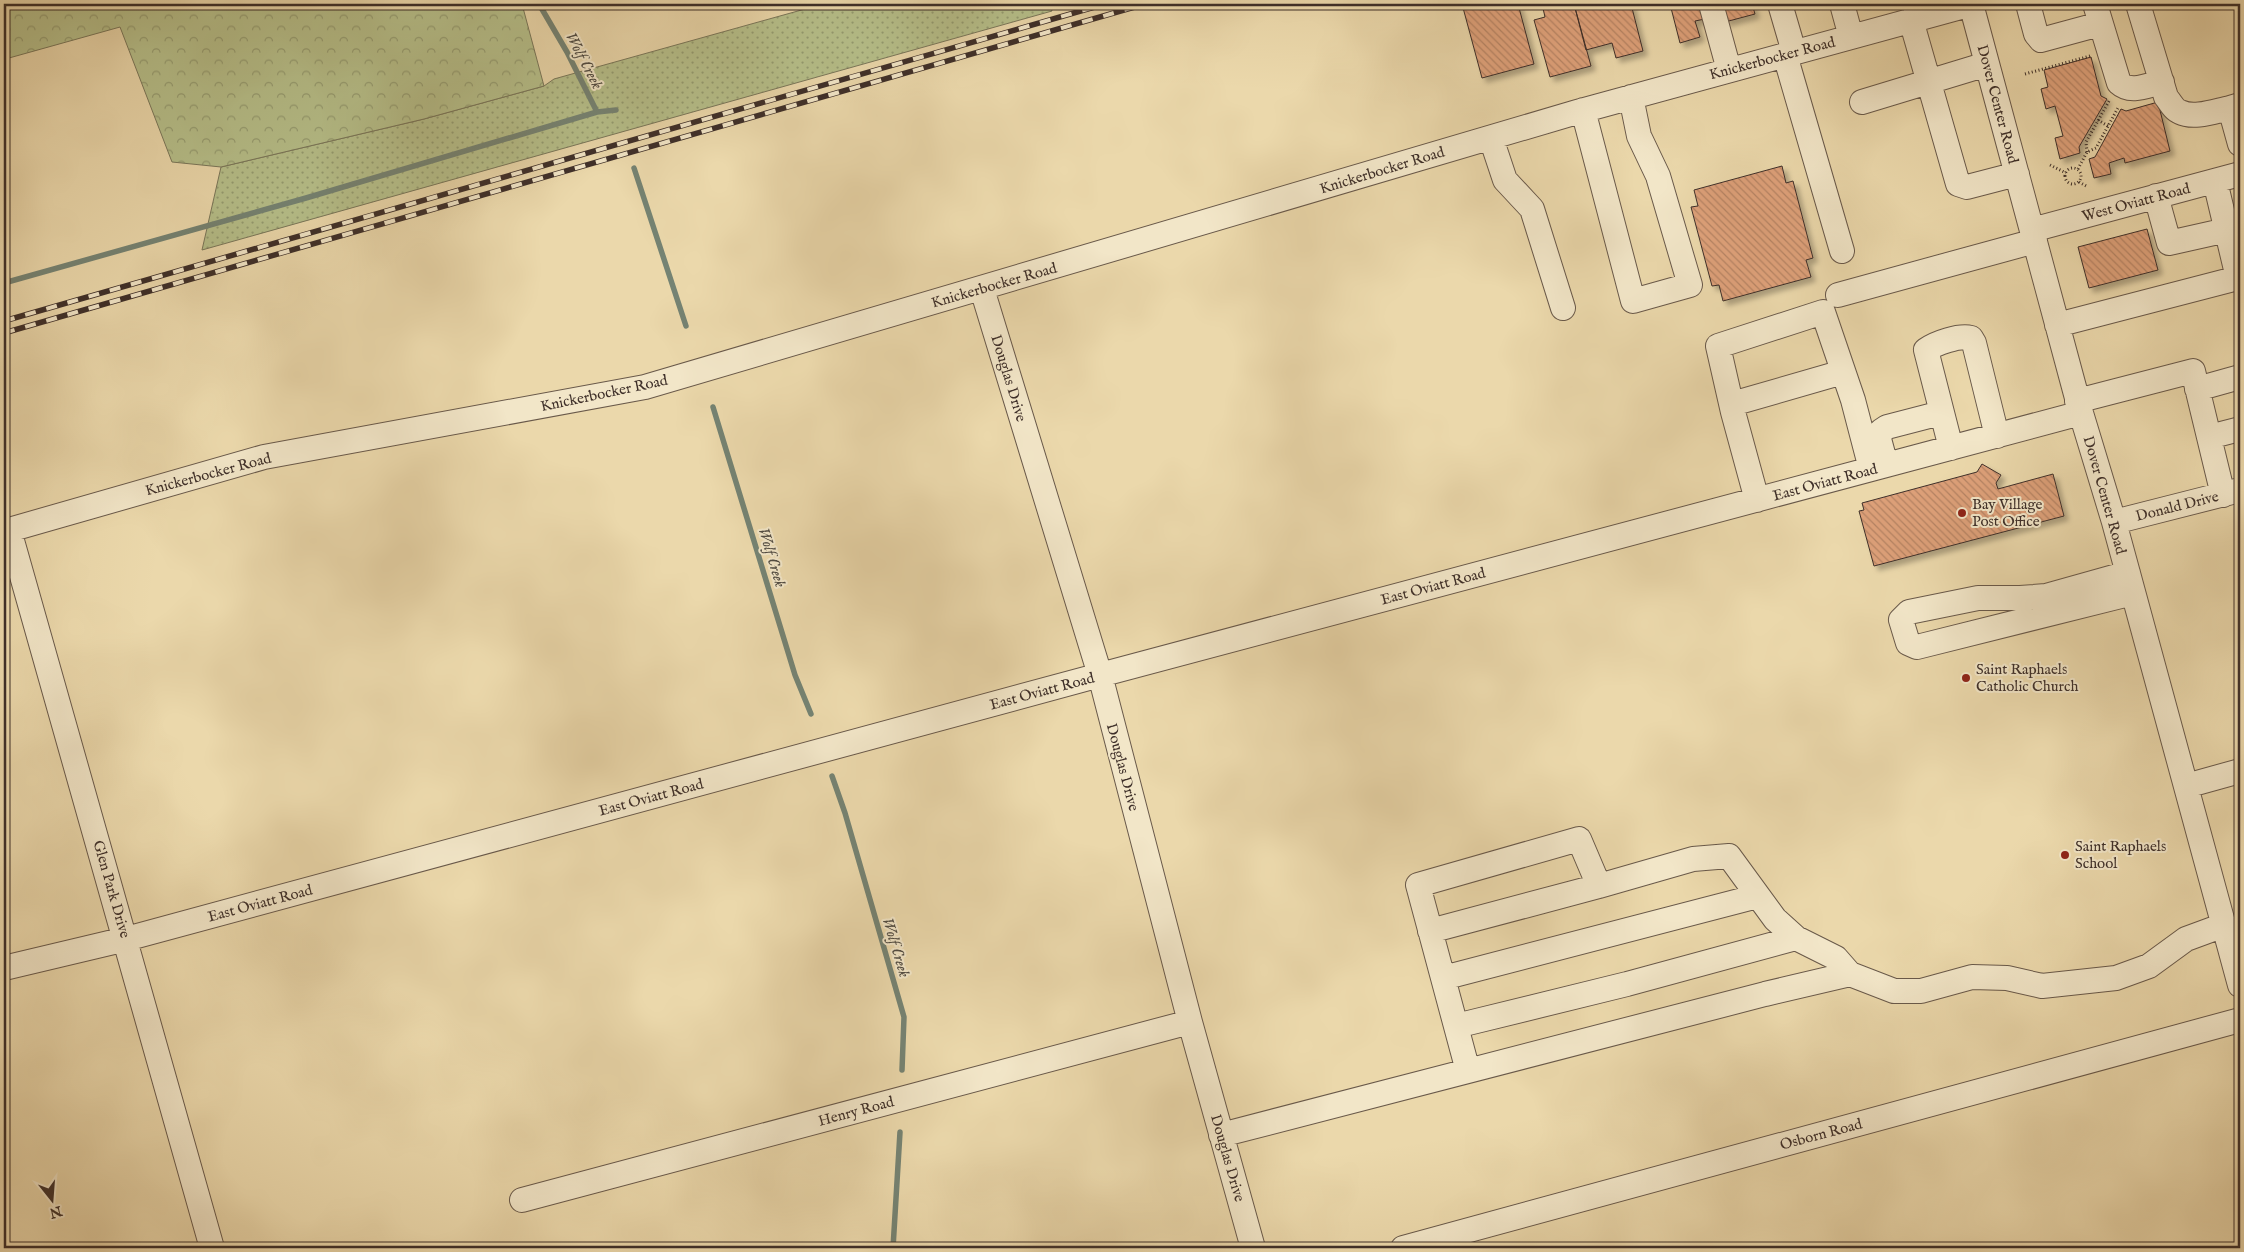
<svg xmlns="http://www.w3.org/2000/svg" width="2244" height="1252" font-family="'IM FELL English',serif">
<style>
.grass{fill:url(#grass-dots);stroke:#7a775a}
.forest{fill:url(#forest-crowns);stroke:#7a775a}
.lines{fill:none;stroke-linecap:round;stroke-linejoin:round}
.stream{stroke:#758373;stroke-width:5.5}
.building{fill:url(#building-back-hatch);stroke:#3e2f29;filter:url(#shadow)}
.minor-casing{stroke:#69594a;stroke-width:26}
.path{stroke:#3e2f29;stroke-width:3;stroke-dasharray:1 2.5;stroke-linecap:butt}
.minor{stroke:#f2e6c8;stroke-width:24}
.rail-casing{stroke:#3e2f29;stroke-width:5.5}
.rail{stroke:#f2e6c8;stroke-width:4;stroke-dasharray:11;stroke-linecap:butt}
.poi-dot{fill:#8f2418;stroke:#f2e6c8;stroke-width:2}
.labels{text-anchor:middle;stroke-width:4;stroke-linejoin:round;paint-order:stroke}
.street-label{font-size:15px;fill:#3e2f29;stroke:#f2e6c8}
.poi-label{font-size:15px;fill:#3e2f29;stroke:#f2e6c8;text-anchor:start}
.water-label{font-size:16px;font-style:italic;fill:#504b42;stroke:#f2e6c8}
</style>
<defs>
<pattern id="grass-dots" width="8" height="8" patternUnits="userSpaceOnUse" patternTransform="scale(1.25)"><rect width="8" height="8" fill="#b6bf8a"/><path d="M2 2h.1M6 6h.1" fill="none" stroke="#959c71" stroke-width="1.8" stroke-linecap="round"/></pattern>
<pattern id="forest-crowns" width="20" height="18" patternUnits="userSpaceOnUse" patternTransform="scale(1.25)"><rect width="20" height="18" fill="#b6bf8a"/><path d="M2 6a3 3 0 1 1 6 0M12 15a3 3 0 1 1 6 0" fill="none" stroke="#959c71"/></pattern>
<pattern id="building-back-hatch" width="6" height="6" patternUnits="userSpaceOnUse" patternTransform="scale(1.25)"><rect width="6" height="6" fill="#dda079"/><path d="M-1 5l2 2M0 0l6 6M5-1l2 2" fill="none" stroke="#b58363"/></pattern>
<filter id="shadow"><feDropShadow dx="4.5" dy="4.5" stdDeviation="2.5" flood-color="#0004"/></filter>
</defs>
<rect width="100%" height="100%" fill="#ebd8ab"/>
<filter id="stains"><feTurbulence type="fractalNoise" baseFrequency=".004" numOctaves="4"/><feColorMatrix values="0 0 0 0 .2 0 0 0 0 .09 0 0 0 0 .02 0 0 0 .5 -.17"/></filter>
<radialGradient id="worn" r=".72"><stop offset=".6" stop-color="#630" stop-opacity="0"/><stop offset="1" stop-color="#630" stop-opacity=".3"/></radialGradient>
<path class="grass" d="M 823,4 L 1050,4 L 1052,11 L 202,250 L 221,167 L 424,119 L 544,86 L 554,79 Z"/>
<path class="forest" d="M 4,4 L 522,4 L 544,86 L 424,119 L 221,167 L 172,162 L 120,27 L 9,58 L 4,42 Z"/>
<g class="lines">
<path class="stream" d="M 539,4 L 567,52 L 597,112 L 616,110
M 634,168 L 686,326
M 4,283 L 306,198 L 597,112
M 713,407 L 795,675 L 811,714
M 832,776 L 845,813 L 904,1017 L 902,1070
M 893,1248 L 900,1132"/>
</g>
<path class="building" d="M 1462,4 L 1518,4 L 1534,64 L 1482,78 Z
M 1542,4 L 1574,4 L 1591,66 L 1550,77 L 1534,20 L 1545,17 Z
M 1574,4 L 1631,4 L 1643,51 L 1616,58 L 1612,43 L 1586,50 Z
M 1670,4 L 1701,4 L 1705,19 L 1695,21 L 1700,37 L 1680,43 Z
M 1720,4 L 1752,4 L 1755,14 L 1725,22 Z
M 2091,57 L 2101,96 L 2107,99 L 2079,147 L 2080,153 L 2060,159 L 2055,138 L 2063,136 L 2055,106 L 2046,109 L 2041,89 L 2048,87 L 2044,70 Z
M 2158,102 L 2170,151 L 2125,163 L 2124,158 L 2109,163 L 2111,174 L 2094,178 L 2089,159 L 2095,157 L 2121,109 L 2126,111 Z
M 1782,166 L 1786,183 L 1793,181 L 1813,258 L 1806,260 L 1811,277 L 1723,301 L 1719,285 L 1712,286 L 1691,207 L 1698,206 L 1694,190 Z
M 2147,229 L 2158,270 L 2089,288 L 2078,247 Z
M 1982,464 L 2001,475 L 1996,483 L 1998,489 L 2053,474 L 2064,516 L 1874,566 L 1859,511 L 1864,510 L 1862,503 L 1977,472 Z"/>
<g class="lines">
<g class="minor-casing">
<path id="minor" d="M 1711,4 L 1729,70
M 1780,4 L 1794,52
M 1842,4 L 1851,37
M 1971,4 L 2081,413 L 2114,522 L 2240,985
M 2028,4 L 2036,34 L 2041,40 L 2100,24
M 2095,4 L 2119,83 C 2131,94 2148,85 2162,82
M 2138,4 L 2166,97 C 2170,102 2174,110 2180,112 C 2194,119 2215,111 2230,108
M 1911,20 L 1958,184 L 1967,187 L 2017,174
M 1785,55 L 1842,251
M 1862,102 L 1987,64
M 2240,105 L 2230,108 L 2240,144
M 1583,110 L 1633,301 L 1690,285 L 1658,176 L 1639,136 L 1631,97
M 1491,138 L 1505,180 L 1532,209 L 1563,308
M 2156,196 L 2169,243 L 2227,230
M 2032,230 L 2240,174
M 982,289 L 1100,675 L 1190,1022 L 1253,1248
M 1838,295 L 2035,241
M 2057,325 L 2238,278 L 2215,181
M 2197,389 L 2240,377
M 2077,401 L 2193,371 L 2223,495
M 1732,404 L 1843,372
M 2209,437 L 2240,429
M 1951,448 L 1926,350 C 1936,343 1959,335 1971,338 L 1974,343 L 1997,436
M 1886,465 L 1879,439 L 1881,431 L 1887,427 L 1941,413
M 1757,500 L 1733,412 L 1718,346 L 1823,312 L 1853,400 L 1871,469
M 2114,522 L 2240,490
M 2128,573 L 2046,596 L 2020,598 L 1978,598 L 1909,612 L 1901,620 L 1908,643 L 1917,647 L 2133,593
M 2186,786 L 2240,771
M 1430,931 L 1599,886
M 4,968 L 126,939 L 1100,675 L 2081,413
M 1443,978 L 1758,896
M 1456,1026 L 1627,984 L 1796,938
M 1468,1071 L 1418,885 L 1579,839 L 1599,886 L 1693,859 L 1729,856 L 1775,919 L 1796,938 L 1836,958 L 1850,974
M 1221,1135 L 1765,994 L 1850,974 L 1894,991 L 1921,991 L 1972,977 L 2007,978 L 2042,986 L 2116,978 L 2149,966 L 2186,939 L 2224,925
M 522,1200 L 1190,1022
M 212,1248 L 9,530 L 264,457 L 645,387 L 1577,112 L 1972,4
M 1403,1248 L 2240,1020"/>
</g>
<path class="path" d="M 2025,74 L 2090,56
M 2098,120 L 2108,126
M 2087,152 L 2086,142 L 2109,101
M 2050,165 L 2066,173
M2065 176a8 8 0 1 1 16 0a8 8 0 1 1-16 0Z
M 2078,169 L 2087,152 L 2096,148 L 2119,106
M 2079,182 L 2088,187"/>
<use href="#minor" class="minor"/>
<g class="rail-casing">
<path id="rail" d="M 4,321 L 1105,4
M 4,333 L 1145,4"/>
</g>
<use href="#rail" class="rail"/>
</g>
<g class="poi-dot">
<circle cx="1962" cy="513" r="5"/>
<circle cx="1966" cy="678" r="5"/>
<circle cx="2065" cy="855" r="5"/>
</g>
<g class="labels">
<g class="street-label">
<text transform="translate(1772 58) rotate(-15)" y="5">Knickerbocker Road</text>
<text transform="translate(1998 104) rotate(75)" y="5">Dover Center Road</text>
<text transform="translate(1382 170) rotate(-17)" y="5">Knickerbocker Road</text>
<text transform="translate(2136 202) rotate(-15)" y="5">West Oviatt Road</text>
<text transform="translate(994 285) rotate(-16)" y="5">Knickerbocker Road</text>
<text transform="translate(1009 378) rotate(73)" y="5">Douglas Drive</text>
<text transform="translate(604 393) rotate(-12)" y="5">Knickerbocker Road</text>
<text transform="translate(208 474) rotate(-15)" y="5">Knickerbocker Road</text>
<text transform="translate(1825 482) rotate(-15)" y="5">East Oviatt Road</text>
<text transform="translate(2105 495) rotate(74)" y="5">Dover Center Road</text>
<text transform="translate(2177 506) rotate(-14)" y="5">Donald Drive</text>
<text transform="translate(1433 586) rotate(-15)" y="5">East Oviatt Road</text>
<text transform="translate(1042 691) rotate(-15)" y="5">East Oviatt Road</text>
<text transform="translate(1123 767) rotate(75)" y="5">Douglas Drive</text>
<text transform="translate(651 797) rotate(-15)" y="5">East Oviatt Road</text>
<text transform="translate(112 889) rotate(74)" y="5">Glen Park Drive</text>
<text transform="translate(260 903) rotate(-15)" y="5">East Oviatt Road</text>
<text transform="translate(856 1111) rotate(-15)" y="5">Henry Road</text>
<text transform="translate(1821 1134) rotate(-15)" y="5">Osborn Road</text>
<text transform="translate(1228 1158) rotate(74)" y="5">Douglas Drive</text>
</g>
<g class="poi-label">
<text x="1972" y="509">Bay Village<tspan x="1972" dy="17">Post Office</tspan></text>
<text x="1976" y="674">Saint Raphaels<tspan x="1976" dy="17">Catholic Church</tspan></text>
<text x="2075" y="851">Saint Raphaels<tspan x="2075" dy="17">School</tspan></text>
</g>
<g class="water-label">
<text transform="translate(585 60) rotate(62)" y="6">Wolf Creek</text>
<text transform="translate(773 557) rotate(73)" y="6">Wolf Creek</text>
<text transform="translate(897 947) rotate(73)" y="6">Wolf Creek</text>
</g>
</g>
<rect width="2244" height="1252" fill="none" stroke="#ebd8ab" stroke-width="20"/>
<rect x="5" y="5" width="2234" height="1242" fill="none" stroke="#3e2f29" stroke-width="2.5"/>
<rect x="10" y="10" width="2224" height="1232" fill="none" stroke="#3e2f29"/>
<g transform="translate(52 1200) rotate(163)" stroke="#f2e6c8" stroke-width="4" paint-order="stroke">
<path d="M0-4L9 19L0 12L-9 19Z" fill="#3e2f29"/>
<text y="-8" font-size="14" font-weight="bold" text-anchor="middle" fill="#3e2f29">N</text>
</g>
<rect width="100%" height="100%" filter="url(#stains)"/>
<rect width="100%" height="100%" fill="url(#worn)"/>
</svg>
